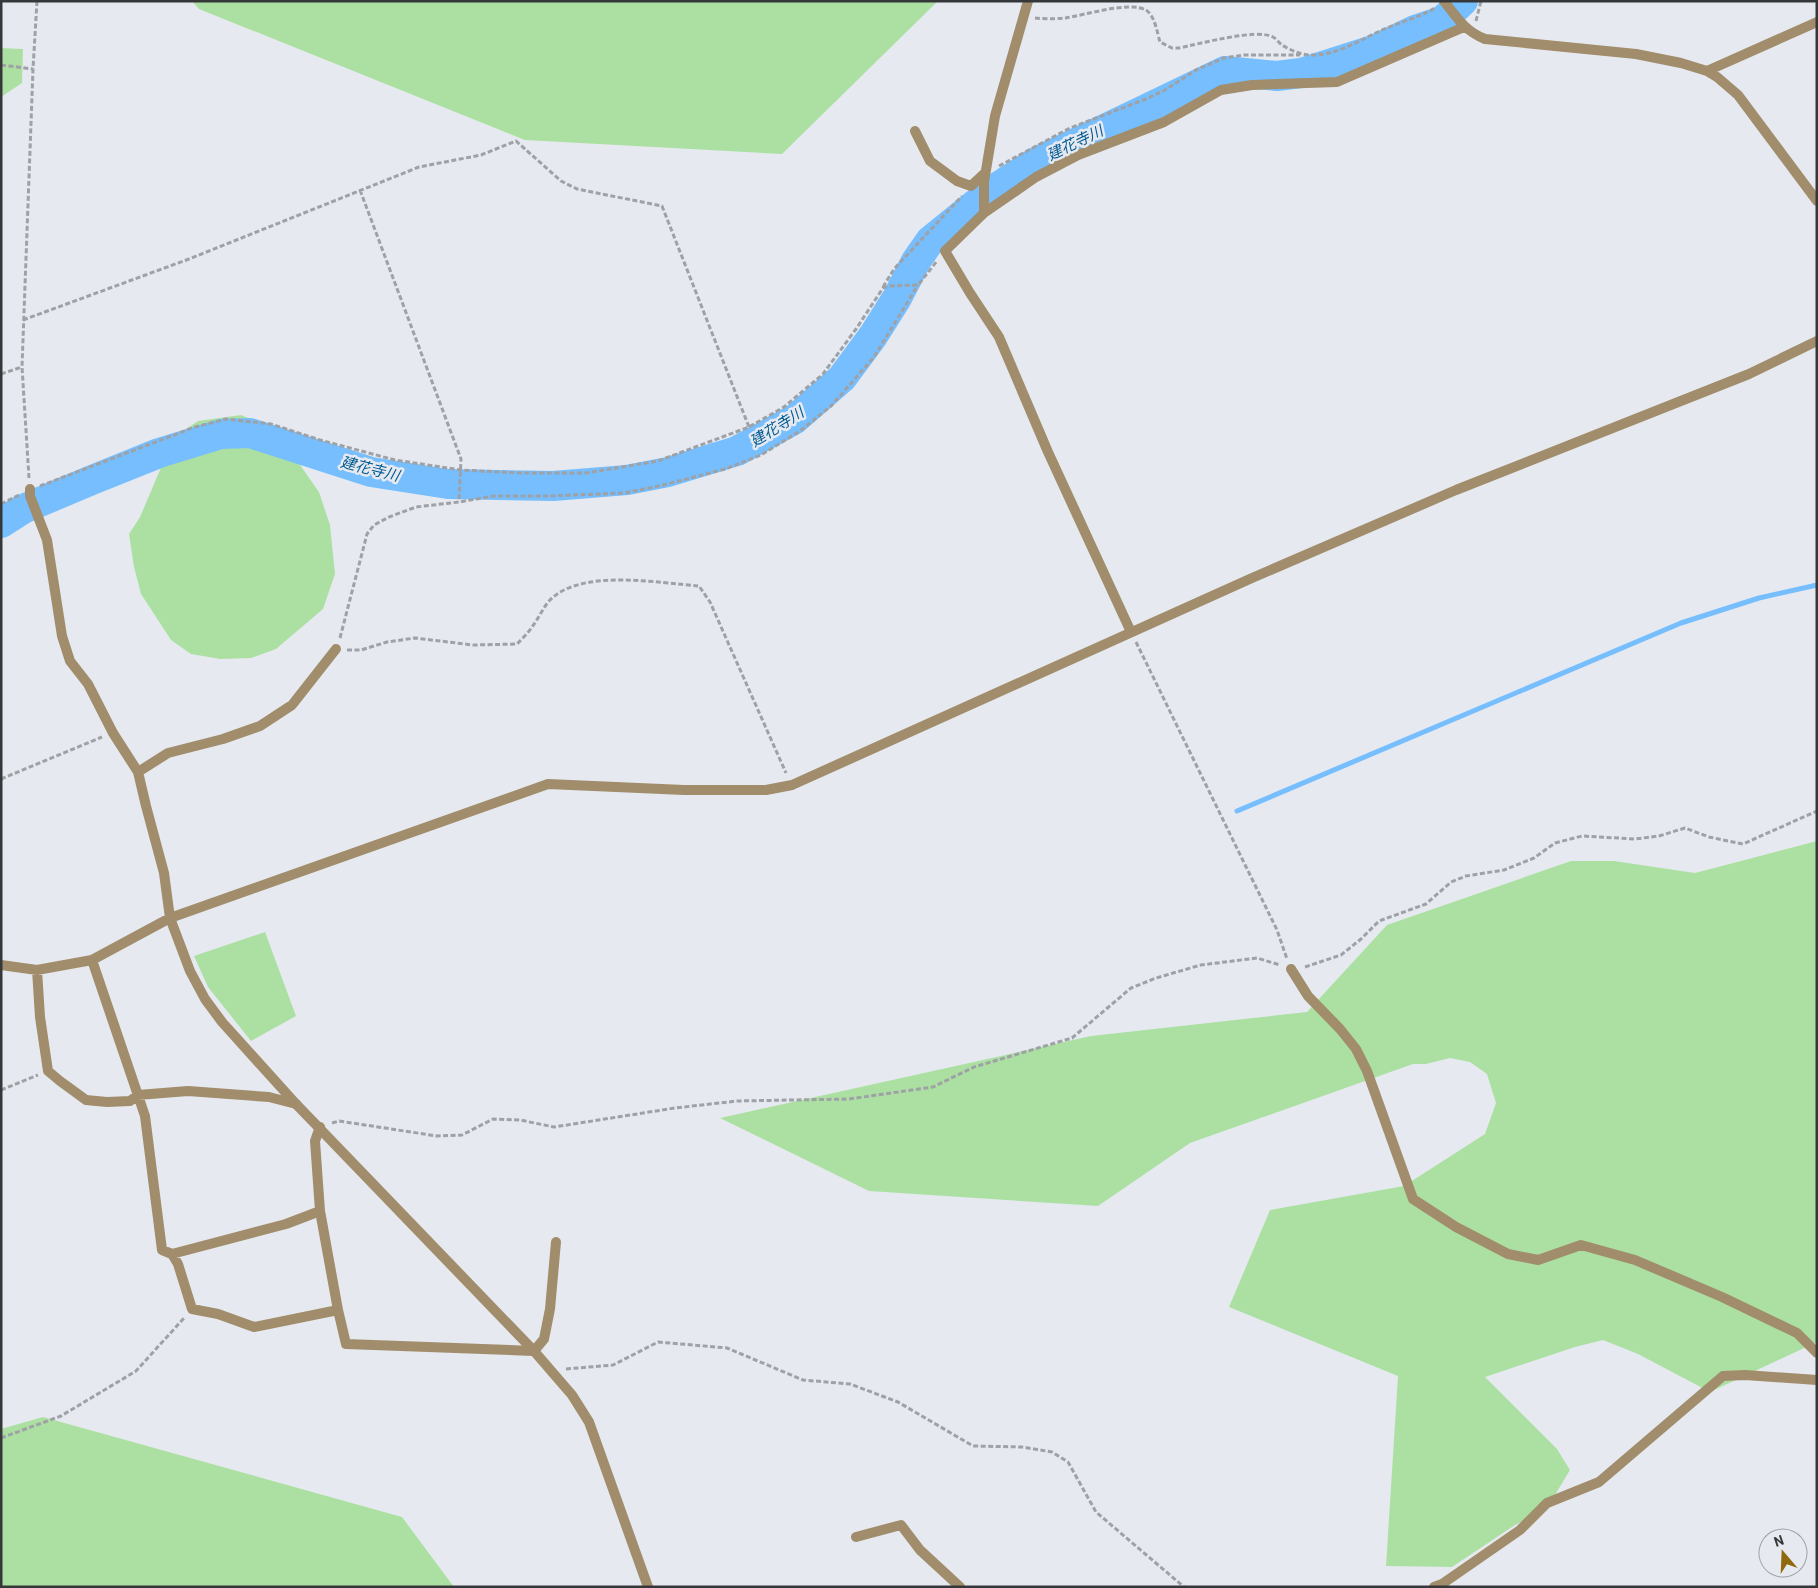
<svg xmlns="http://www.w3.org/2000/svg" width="1818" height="1588" font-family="Barlow,'Noto Sans JP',sans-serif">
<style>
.green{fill:#ace0a2}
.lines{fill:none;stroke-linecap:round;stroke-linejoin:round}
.stream{stroke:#76befd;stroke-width:5}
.river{stroke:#76befd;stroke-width:30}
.path{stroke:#9ea1a5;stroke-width:3;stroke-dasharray:5 2.5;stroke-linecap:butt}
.minor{stroke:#a18d6b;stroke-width:10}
.tertiary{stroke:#a18d6b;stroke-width:10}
.labels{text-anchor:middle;stroke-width:5;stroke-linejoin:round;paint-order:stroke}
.water-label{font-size:15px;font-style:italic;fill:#005a93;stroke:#e6eaf0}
</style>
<rect width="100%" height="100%" fill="#e6eaf0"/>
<path class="green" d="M 192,1 L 938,1 L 782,154 L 525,140 L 199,9 Z
M 1,48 L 23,49 L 22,83 L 1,97 Z
M 241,415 L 275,429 L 319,492 L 330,525 L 335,574 L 323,609 L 276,649 L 251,658 L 220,659 L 191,654 L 171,640 L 141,594 L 134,567 L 129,534 L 140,517 L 174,437 L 198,421 Z
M 1817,841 L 1817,1342 L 1710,1392 L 1638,1354 L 1603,1340 L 1575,1347 L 1485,1377 L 1557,1449 L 1570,1470 L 1546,1510 L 1515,1525 L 1452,1567 L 1386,1566 L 1398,1376 L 1229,1307 L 1270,1210 L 1404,1186 L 1485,1134 L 1496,1103 L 1487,1074 L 1470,1062 L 1450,1058 L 1426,1064 L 1413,1064 L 1190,1143 L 1098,1206 L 869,1191 L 720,1118 L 1091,1036 L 1307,1012 L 1387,925 L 1571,861 L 1614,861 L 1695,873 Z
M 265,932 L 296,1016 L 251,1041 L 208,987 L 194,956 Z
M 43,1417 L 402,1517 L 454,1587 L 1,1587 L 1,1429 Z"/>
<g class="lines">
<path class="stream" d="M 1237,811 L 1681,623 L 1759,598 L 1817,585"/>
<path class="river" d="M 1,523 L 23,509 L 92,480 L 159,453 L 221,434 L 250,433 L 371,472 L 448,484 L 553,486 L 627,480 L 668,472 L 737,451 L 795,419 L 842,378 L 873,336 L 897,298 L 916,261 L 930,241 L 993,190 L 1036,162 L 1225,71 L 1277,76 L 1301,73 L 1376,49 L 1415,30 L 1442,21 L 1463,1"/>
<path class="path" d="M 1035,18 C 1045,19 1056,19 1066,18 C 1084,15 1130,1 1146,10 C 1155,16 1157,32 1160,42 L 1172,48 L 1179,48 C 1199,44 1257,28 1273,37 C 1277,39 1279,43 1282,45 C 1290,50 1301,55 1310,55 C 1336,56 1360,40 1382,30 C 1400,22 1418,18 1435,8
M 1476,21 L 1481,1
M 1,65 L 33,69
M 999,166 L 1070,128 L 1146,99 L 1165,90 L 1196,70 L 1224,58 L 1244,55 L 1300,55
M 360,190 L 461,459 L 459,502
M 883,287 L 894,269 L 962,196
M 23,320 L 189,259 L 419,167 L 481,155 L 516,141 L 561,181 L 577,189 L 662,206 L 749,427
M 1,374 L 22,367
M 29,478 L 22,367 L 33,69 L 37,1
M 40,486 L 195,427 L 226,419 L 271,424 L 320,440 L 395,460 L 461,470 L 522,473 L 586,473 L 658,461 L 749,427 L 784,407 L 823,374 L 856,329 L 883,288 L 889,286 L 918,285 L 937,261
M 1,504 L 19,495
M 340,638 L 367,534 L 374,525 L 389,517 L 416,507 L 459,502 L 494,496 L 548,496 L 624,493 L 663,485 L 725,469 L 761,455 L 800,431 L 831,406 L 874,357 L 918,285
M 1136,642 L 1277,930 L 1287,959
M 347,650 L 361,650 L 387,642 L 415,638 L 473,645 L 517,644 C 522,639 528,633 532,627 C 539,618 544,605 552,598 C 585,569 658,583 699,586 L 710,602 L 786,773
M 1,779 L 102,737
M 1305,967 L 1341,955 L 1361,939 L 1379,921 L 1426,904 L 1451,882 L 1466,876 L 1504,870 L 1534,858 L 1555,843 L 1582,836 L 1635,839 L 1659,836 L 1685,828 L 1709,837 L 1743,844 L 1817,811
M 1,1090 L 38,1075
M 332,1123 L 339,1121 L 437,1136 L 462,1135 L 493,1119 L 520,1120 L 554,1127 L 675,1108 L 737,1101 L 849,1099 L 933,1087 L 974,1067 L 1072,1038 L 1131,988 L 1156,978 L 1201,965 L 1257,958 L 1280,965
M 566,1369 L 613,1365 L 658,1342 L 727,1348 L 803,1380 L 850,1384 L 898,1402 L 973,1446 L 1022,1447 L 1052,1452 L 1068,1462 L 1096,1512 L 1184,1587
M 1,1438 L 61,1416 L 136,1371 L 185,1317"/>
<path class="minor" d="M 1444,1 C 1457,18 1465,31 1485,39 L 1636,54 L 1681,63 L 1707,71 L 1717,77 L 1738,95 L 1817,201
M 1707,71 L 1817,22
M 915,131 L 930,161 L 957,181 L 971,186 L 985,173
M 984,213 L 984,182 L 995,116 L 1028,1
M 30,489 L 30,496 L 47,540 L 62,636 L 70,661 L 88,684 L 113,733 L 138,772 L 146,806 L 164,873 L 170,918
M 1131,632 L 1048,452 L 999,337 L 970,293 L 945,251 L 984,213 L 1036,177 L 1078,155 L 1164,122 L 1221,90 L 1252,85 L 1337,82 L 1464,27
M 138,772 L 168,753 L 223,739 L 260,726 L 292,705 L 336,649
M 92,960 L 145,1116 L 162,1250 L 172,1254 L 178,1264 L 192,1309 L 218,1314 L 254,1327 L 338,1310
M 1,965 L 37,970 L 92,960 L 170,918 L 548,784 L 684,790 L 766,790 L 792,785 L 1252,578 L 1456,490 L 1749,374 L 1817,341
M 1291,969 L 1308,996 L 1340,1029 L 1356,1049 L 1367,1071 L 1413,1199 L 1456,1227 L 1508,1254 L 1538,1260 L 1581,1245 L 1635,1260 L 1722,1297 L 1797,1333 L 1817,1353
M 37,970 L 40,1017 L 48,1071 L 60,1081 L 86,1100 L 107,1102 L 130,1101 L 138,1095 L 188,1091 L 269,1097 L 296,1104
M 320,1127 L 315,1141 L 320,1211 L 338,1310 L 346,1344 L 534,1351 L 544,1339 L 550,1309 L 556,1242
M 172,1254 L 286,1224 L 320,1211
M 856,1537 L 901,1525 L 920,1550 L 960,1587
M 1434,1587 L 1442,1584 L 1520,1530 L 1547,1503 L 1599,1482 L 1723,1376 L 1745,1375 L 1817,1380"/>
<path class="tertiary" d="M 170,918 L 190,971 L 205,999 L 222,1022 L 296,1104 L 534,1351 L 572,1395 L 589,1422 L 648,1587"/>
</g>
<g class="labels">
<g class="water-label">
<text transform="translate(1075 143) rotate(-26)" y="5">建花寺川</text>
<text transform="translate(777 427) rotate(-32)" y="5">建花寺川</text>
<text transform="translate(370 469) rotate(14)" y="5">建花寺川</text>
</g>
</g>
<rect width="1818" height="1588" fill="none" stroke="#353739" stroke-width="5"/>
<g transform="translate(1783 1553) rotate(341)"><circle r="24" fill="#e6eaf0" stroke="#9fa2a7"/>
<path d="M0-4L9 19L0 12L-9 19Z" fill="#90680e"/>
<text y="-8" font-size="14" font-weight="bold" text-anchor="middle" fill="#353739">N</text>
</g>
</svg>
